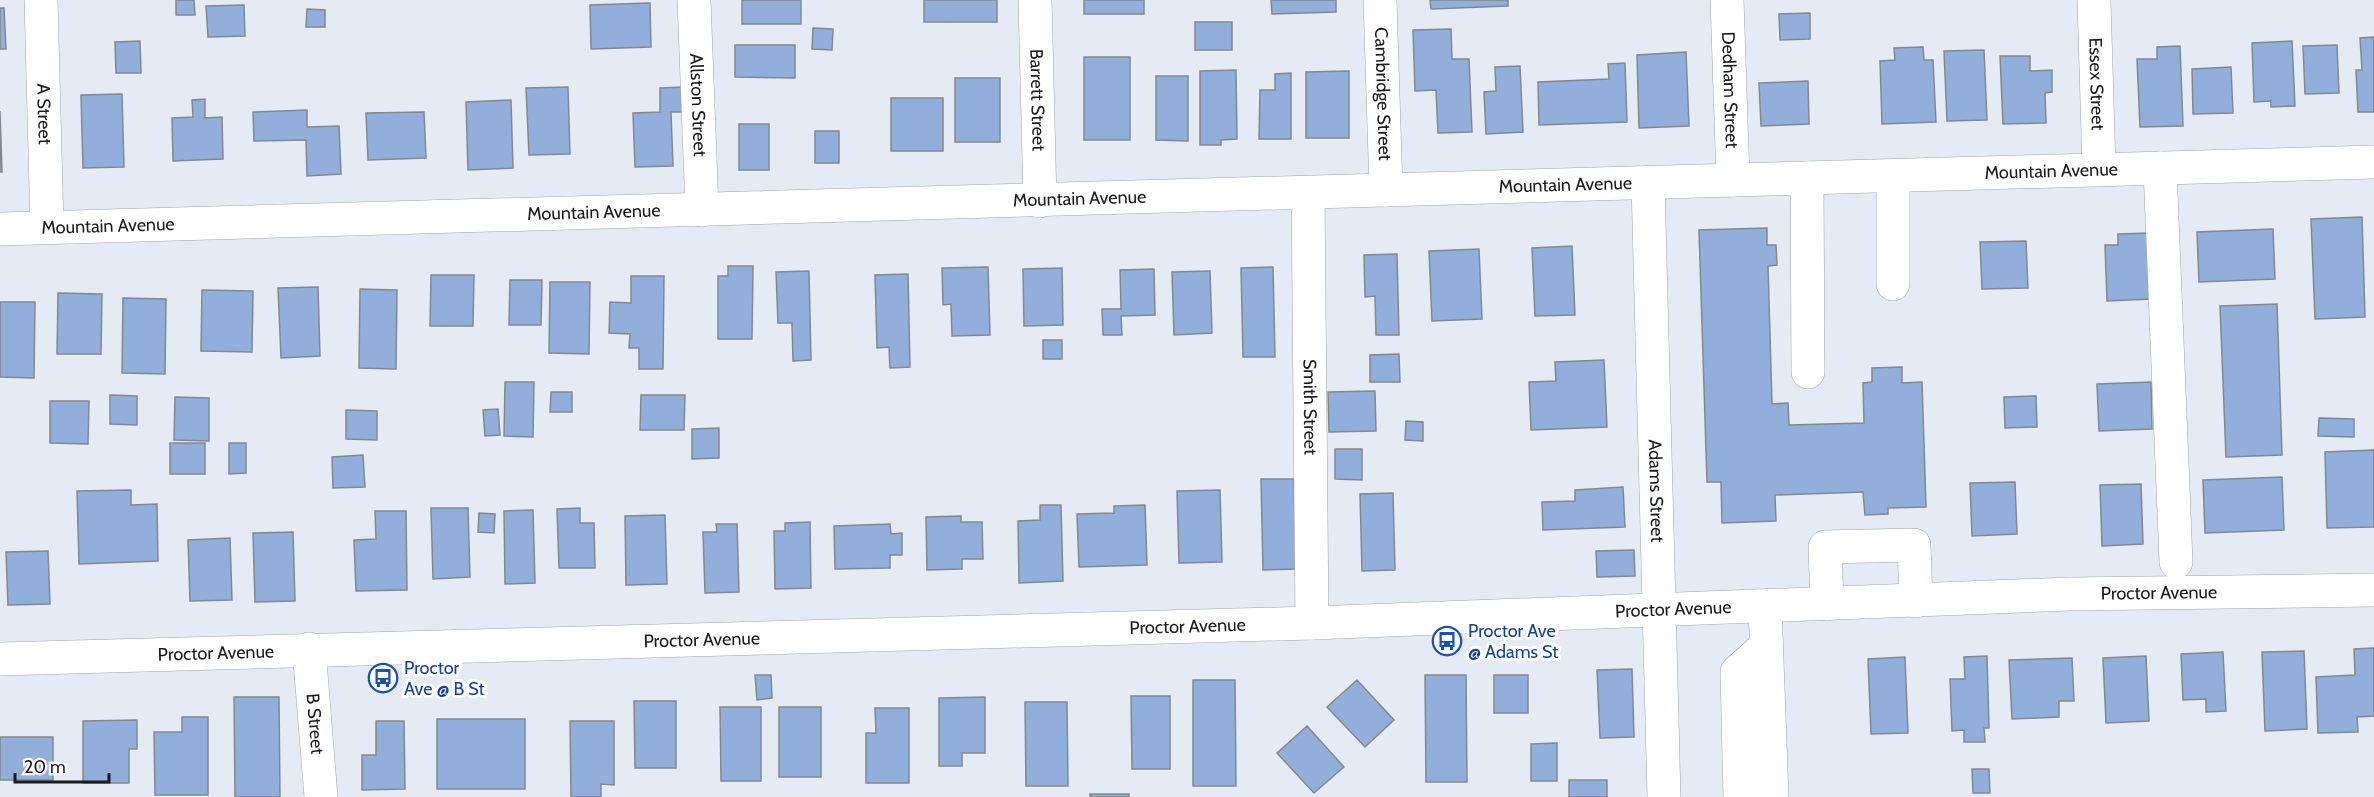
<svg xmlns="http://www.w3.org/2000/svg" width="2374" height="797" font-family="Cabin,sans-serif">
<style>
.building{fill:#91afda;stroke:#838890;stroke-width:1.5}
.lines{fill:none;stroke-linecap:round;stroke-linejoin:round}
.minor-casing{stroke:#9fa4ac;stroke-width:34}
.minor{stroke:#fff;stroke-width:33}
.labels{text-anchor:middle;stroke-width:6;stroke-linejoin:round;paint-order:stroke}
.street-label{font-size:18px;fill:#191b1e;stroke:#fff}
.transit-label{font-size:18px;fill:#164399;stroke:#fff;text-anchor:start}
</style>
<rect width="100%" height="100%" fill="#e5ebf4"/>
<path class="building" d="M 176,0 L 194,0 L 195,15 L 176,15 Z
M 742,0 L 801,0 L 801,24 L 742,24 Z
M 924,0 L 997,0 L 997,22 L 924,22 Z
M 1084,0 L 1144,0 L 1144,14 L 1084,14 Z
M 1271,0 L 1336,0 L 1336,12 L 1272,14 Z
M 1430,0 L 1508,0 L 1508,6 L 1431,9 Z
M 650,3 L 651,47 L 591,49 L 590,5 Z
M 244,5 L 245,36 L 208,37 L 206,6 Z
M 0,8 L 4,8 L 6,49 L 0,49 Z
M 307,9 L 325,10 L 325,27 L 306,27 Z
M 1810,13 L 1810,39 L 1780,40 L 1779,14 Z
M 1195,22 L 1232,22 L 1232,50 L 1195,50 Z
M 813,28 L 833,29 L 832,50 L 812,49 Z
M 1451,29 L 1452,59 L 1469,59 L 1472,132 L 1438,133 L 1436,90 L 1415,91 L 1413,30 Z
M 2374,37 L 2374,112 L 2358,112 L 2356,70 L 2362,70 L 2360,38 Z
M 140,41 L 141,73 L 116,73 L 115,42 Z
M 2292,41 L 2295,106 L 2271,107 L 2271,101 L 2254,102 L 2252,43 Z
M 735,45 L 795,45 L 795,78 L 735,77 Z
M 2337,45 L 2339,93 L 2305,94 L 2303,46 Z
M 2180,46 L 2183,126 L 2140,127 L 2137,59 L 2157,59 L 2157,47 Z
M 1923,47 L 1924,60 L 1933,60 L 1936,122 L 1882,124 L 1880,61 L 1895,60 L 1894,48 Z
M 1984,50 L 1987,120 L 1947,121 L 1944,51 Z
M 1686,52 L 1689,126 L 1639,128 L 1637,55 Z
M 2000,56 L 2030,56 L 2030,71 L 2052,70 L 2052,92 L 2045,93 L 2046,123 L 2003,124 Z
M 1084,57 L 1130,57 L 1130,140 L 1084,140 Z
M 1625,63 L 1627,122 L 1539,125 L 1538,82 L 1609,79 L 1608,64 Z
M 1520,66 L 1523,132 L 1486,134 L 1484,92 L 1496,91 L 1495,67 Z
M 2231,67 L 2233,113 L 2193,114 L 2192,69 Z
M 1236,70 L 1237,139 L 1221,140 L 1221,145 L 1200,145 L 1200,71 Z
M 1349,71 L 1349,138 L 1306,138 L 1306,72 Z
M 1291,73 L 1291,139 L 1259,139 L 1260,90 L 1275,90 L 1275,74 Z
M 1156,76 L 1188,76 L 1188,141 L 1156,140 Z
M 955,78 L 1000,78 L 1000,142 L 955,142 Z
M 1808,81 L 1809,124 L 1761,126 L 1759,83 Z
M 568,87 L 570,154 L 529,155 L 526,88 Z
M 685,87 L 686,112 L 671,112 L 673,166 L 635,167 L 633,113 L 660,112 L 660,88 Z
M 122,94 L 124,167 L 83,168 L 81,95 Z
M 891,98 L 943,98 L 943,151 L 891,151 Z
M 205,99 L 205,118 L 222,117 L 223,159 L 173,161 L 172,118 L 193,117 L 192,100 Z
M 511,100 L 513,168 L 468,170 L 466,102 Z
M 307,110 L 307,127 L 339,126 L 341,174 L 307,176 L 306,140 L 254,141 L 253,112 Z
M 0,111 L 2,172 L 0,172 Z
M 424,112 L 426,158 L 368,160 L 366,113 Z
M 739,124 L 769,124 L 769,170 L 739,170 Z
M 815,131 L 839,131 L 839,163 L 815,163 Z
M 2362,217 L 2365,317 L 2315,319 L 2311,219 Z
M 1767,228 L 1767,245 L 1776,245 L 1777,265 L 1768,266 L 1772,404 L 1788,403 L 1789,425 L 1864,423 L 1863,383 L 1872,382 L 1872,368 L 1902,367 L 1902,383 L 1922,382 L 1926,507 L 1888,508 L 1888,514 L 1865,515 L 1863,492 L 1775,495 L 1776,521 L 1722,523 L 1721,482 L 1707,482 L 1699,230 Z
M 2273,229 L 2275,279 L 2199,282 L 2197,232 Z
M 2148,233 L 2151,299 L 2107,301 L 2105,245 L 2118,245 L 2118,234 Z
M 2026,241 L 2028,288 L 1982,289 L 1980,242 Z
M 1572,246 L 1575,315 L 1535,316 L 1532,248 Z
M 1479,249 L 1482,319 L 1432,321 L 1429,251 Z
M 1397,254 L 1399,335 L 1376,335 L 1375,296 L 1365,297 L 1364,255 Z
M 728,266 L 753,266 L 752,339 L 718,339 L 718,276 L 728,276 Z
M 988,267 L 990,335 L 952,336 L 951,304 L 943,305 L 942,268 Z
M 1273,267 L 1275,357 L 1243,357 L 1241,268 Z
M 1062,268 L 1063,325 L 1024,326 L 1023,269 Z
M 1154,269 L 1155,315 L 1121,316 L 1122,335 L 1103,335 L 1102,309 L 1121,309 L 1120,270 Z
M 809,271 L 811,360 L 793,361 L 792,323 L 778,323 L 776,272 Z
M 1210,271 L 1212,333 L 1174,335 L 1172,272 Z
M 908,274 L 910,367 L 890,368 L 889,347 L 877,348 L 875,275 Z
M 431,275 L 474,275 L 473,326 L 430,326 Z
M 631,276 L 664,276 L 663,369 L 639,369 L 639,348 L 629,348 L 630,334 L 609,333 L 610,302 L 631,303 Z
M 510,280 L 542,280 L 541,325 L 509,325 Z
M 550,282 L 590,282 L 589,354 L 549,353 Z
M 318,287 L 320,356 L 281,358 L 278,288 Z
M 360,289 L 397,290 L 396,369 L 359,368 Z
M 202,290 L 253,291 L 252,352 L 201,351 Z
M 58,293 L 102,294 L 101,354 L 57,354 Z
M 123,298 L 166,299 L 165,374 L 122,373 Z
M 0,302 L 35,302 L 34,378 L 0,377 Z
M 2277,304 L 2282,455 L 2226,457 L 2220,306 Z
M 1043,340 L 1062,340 L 1062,359 L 1043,359 Z
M 1399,354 L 1400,382 L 1370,382 L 1370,355 Z
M 1604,360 L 1607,427 L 1531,430 L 1529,382 L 1556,381 L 1555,362 Z
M 505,382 L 534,382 L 533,437 L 504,436 Z
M 2151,382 L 2152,429 L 2099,431 L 2097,384 Z
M 1375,391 L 1376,431 L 1329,432 L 1328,392 Z
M 551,392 L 572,392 L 572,412 L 550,412 Z
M 110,395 L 137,396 L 137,425 L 110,424 Z
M 641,395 L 685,395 L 684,430 L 640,430 Z
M 2036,396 L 2037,427 L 2005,428 L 2004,397 Z
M 175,397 L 209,398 L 209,441 L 174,440 Z
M 50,401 L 89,401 L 88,444 L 50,443 Z
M 498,409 L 500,435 L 485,436 L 483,410 Z
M 346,410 L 377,411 L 377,440 L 346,439 Z
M 2319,418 L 2354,419 L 2354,437 L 2318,436 Z
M 1406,421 L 1423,422 L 1423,441 L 1405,440 Z
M 719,428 L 719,458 L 692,459 L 692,429 Z
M 170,443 L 205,443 L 205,474 L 170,474 Z
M 229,443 L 246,443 L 246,473 L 229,474 Z
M 1335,449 L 1362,449 L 1362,480 L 1335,479 Z
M 2374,450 L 2374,527 L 2327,528 L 2325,452 Z
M 363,455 L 365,487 L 333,488 L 332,457 Z
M 2282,477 L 2284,530 L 2205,533 L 2203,480 Z
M 1261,479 L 1294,479 L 1296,569 L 1263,570 Z
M 2015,482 L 2017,534 L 1972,536 L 1970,483 Z
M 2141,484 L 2143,544 L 2102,546 L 2100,485 Z
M 1623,487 L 1625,527 L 1543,530 L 1542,502 L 1575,501 L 1575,490 Z
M 131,490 L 131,505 L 157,504 L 158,561 L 79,564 L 77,491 Z
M 1220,490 L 1222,562 L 1179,563 L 1177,491 Z
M 1393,493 L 1395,570 L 1362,571 L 1360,494 Z
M 1040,505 L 1061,505 L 1063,581 L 1019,583 L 1018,521 L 1040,520 Z
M 1145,505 L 1147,565 L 1079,567 L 1077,514 L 1114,513 L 1114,506 Z
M 431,508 L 468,508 L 470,577 L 433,579 Z
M 580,508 L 580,523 L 594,523 L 595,568 L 559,568 L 557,509 Z
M 533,510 L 535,583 L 505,584 L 504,511 Z
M 375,511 L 406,511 L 407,590 L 356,591 L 354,540 L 376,539 Z
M 479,513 L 495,514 L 494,533 L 478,532 Z
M 665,515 L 667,584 L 626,585 L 625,516 Z
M 961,516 L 961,522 L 982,522 L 983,559 L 962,559 L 962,569 L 927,570 L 926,517 Z
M 810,522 L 811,588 L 775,589 L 774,531 L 785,531 L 785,523 Z
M 716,524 L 737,524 L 739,592 L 705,593 L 703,532 L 717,532 Z
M 890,524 L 891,534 L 902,533 L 902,555 L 890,555 L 890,568 L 835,569 L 834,526 Z
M 293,532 L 295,601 L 255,602 L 253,533 Z
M 230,538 L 232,600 L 190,601 L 188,540 Z
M 1634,550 L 1635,576 L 1597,577 L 1596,551 Z
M 48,551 L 50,604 L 8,605 L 6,552 Z
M 2374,648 L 2374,716 L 2357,717 L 2358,732 L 2318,733 L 2316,677 L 2355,675 L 2354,649 Z
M 2304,651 L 2307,729 L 2265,731 L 2262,652 Z
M 2223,652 L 2226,711 L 2206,712 L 2206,699 L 2183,700 L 2181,654 Z
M 1987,656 L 1989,728 L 1984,728 L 1985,742 L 1964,742 L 1964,730 L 1952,731 L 1950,679 L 1965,679 L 1964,657 Z
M 2146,656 L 2149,721 L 2106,723 L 2103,658 Z
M 1905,657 L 1908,733 L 1871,734 L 1868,659 Z
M 2072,658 L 2074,701 L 2059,701 L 2059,717 L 2012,719 L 2009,660 Z
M 1632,669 L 1634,737 L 1600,738 L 1597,670 Z
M 755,675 L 771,675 L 772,698 L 757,700 Z
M 1425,675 L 1466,675 L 1467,782 L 1426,782 Z
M 1494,675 L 1528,675 L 1528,713 L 1494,713 Z
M 1193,680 L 1235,680 L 1236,786 L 1193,786 Z
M 1357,680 L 1394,720 L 1365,747 L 1327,707 Z
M 1131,696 L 1170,696 L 1170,769 L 1132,769 Z
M 234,697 L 279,697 L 280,797 L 235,797 Z
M 985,697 L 985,753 L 962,753 L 962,766 L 939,766 L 939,698 Z
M 634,701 L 676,701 L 676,768 L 635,768 Z
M 1025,702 L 1067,702 L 1068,786 L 1026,786 Z
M 720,707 L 761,707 L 761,781 L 721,781 Z
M 779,707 L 821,707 L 821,777 L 779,777 Z
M 875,708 L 909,708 L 909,783 L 866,783 L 866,733 L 876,733 Z
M 182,717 L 208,717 L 208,795 L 155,795 L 154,732 L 182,732 Z
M 437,719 L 525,719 L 525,789 L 437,789 Z
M 137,720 L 137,749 L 129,749 L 129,783 L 83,783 L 83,721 Z
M 376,721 L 404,721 L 405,789 L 362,790 L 362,755 L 376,755 Z
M 570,721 L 614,721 L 614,785 L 601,784 L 601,797 L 571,797 Z
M 1307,726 L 1344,767 L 1314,793 L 1277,753 Z
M 0,737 L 53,737 L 53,780 L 0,780 Z
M 1557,743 L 1557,781 L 1531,781 L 1531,744 Z
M 1972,769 L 1989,769 L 1990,793 L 1973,793 Z
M 1569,780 L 1607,780 L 1607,797 L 1569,797 Z
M 1090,794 L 1129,794 L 1129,797 L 1090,797 Z"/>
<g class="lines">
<g class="minor-casing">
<g id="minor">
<path id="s1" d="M 41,0 L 47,227"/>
<path id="s2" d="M 694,0 L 702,210"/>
<path id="s3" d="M 1035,0 L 1040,201"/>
<path id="s4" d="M 1380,0 L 1386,190"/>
<path id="s5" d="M 1727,0 L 1733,180"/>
<path id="s6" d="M 2094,0 L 2099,169"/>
<path d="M 2160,168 L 2176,562"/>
<path d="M 1807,178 L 1808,372"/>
<path id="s7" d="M 1648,183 L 1664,797"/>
<path id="s8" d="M 1308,193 L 1312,623"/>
<path id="s9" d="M 0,229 L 2374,162"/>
<path d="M 1893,284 L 1893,176"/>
<path d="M 1827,604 L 1825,547 L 1914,545 L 1916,601"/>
<path d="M 1765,606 L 1772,797"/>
<path id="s10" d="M 309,649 L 321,797"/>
<path id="s11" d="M 0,659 L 1312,623 L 2070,594 L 2374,590"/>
<path d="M 1740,797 L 1737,672 L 1766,646"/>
</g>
</g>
<use href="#minor" class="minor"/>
</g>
<defs>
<g id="bus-ring" transform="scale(1.5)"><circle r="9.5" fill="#fff" stroke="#1a4fb4" stroke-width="1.5"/><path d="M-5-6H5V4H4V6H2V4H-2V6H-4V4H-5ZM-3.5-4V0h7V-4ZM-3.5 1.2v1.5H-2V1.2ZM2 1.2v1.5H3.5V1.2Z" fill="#1a4fb4"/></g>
</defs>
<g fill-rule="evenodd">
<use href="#bus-ring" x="1447" y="641"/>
<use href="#bus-ring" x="383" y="678"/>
</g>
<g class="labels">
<g class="street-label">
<text dy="6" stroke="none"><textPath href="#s6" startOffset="84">Essex Street</textPath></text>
<text dy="6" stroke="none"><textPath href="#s5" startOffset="90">Dedham Street</textPath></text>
<text dy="6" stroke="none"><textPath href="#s4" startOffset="94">Cambridge Street</textPath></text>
<text dy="6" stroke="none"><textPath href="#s3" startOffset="100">Barrett Street</textPath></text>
<text dy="6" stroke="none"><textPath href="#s2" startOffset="105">Allston Street</textPath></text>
<text dy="6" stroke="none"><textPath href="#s1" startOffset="114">A Street</textPath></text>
<text dy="6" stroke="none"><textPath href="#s9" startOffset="2052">Mountain Avenue</textPath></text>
<text dy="6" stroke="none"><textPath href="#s9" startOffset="1566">Mountain Avenue</textPath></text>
<text dy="6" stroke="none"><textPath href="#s9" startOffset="1080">Mountain Avenue</textPath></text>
<text dy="6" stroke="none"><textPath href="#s9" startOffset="594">Mountain Avenue</textPath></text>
<text dy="6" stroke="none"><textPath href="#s9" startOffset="108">Mountain Avenue</textPath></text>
<text dy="6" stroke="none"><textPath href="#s8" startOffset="214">Smith Street</textPath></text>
<text dy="6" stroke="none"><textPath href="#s7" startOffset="308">Adams Street</textPath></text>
<text dy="6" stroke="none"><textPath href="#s11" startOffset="2160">Proctor Avenue</textPath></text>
<text dy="6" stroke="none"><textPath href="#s11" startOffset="1674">Proctor Avenue</textPath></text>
<text dy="6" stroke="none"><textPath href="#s11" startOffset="1188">Proctor Avenue</textPath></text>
<text dy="6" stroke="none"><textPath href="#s11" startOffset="702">Proctor Avenue</textPath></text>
<text dy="6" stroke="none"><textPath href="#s11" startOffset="216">Proctor Avenue</textPath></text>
<text dy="6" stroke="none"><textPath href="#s10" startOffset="75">B Street</textPath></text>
</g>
<g class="transit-label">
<text x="1468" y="637">Proctor Ave<tspan x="1468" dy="21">@ Adams St</tspan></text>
<text x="404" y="674">Proctor<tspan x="404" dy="21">Ave @ B St</tspan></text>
</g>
</g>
<path d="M15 773v9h94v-9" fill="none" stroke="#191b1e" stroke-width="3"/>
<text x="24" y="773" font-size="18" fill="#191b1e" stroke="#ffffff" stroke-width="4.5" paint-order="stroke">20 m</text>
</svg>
